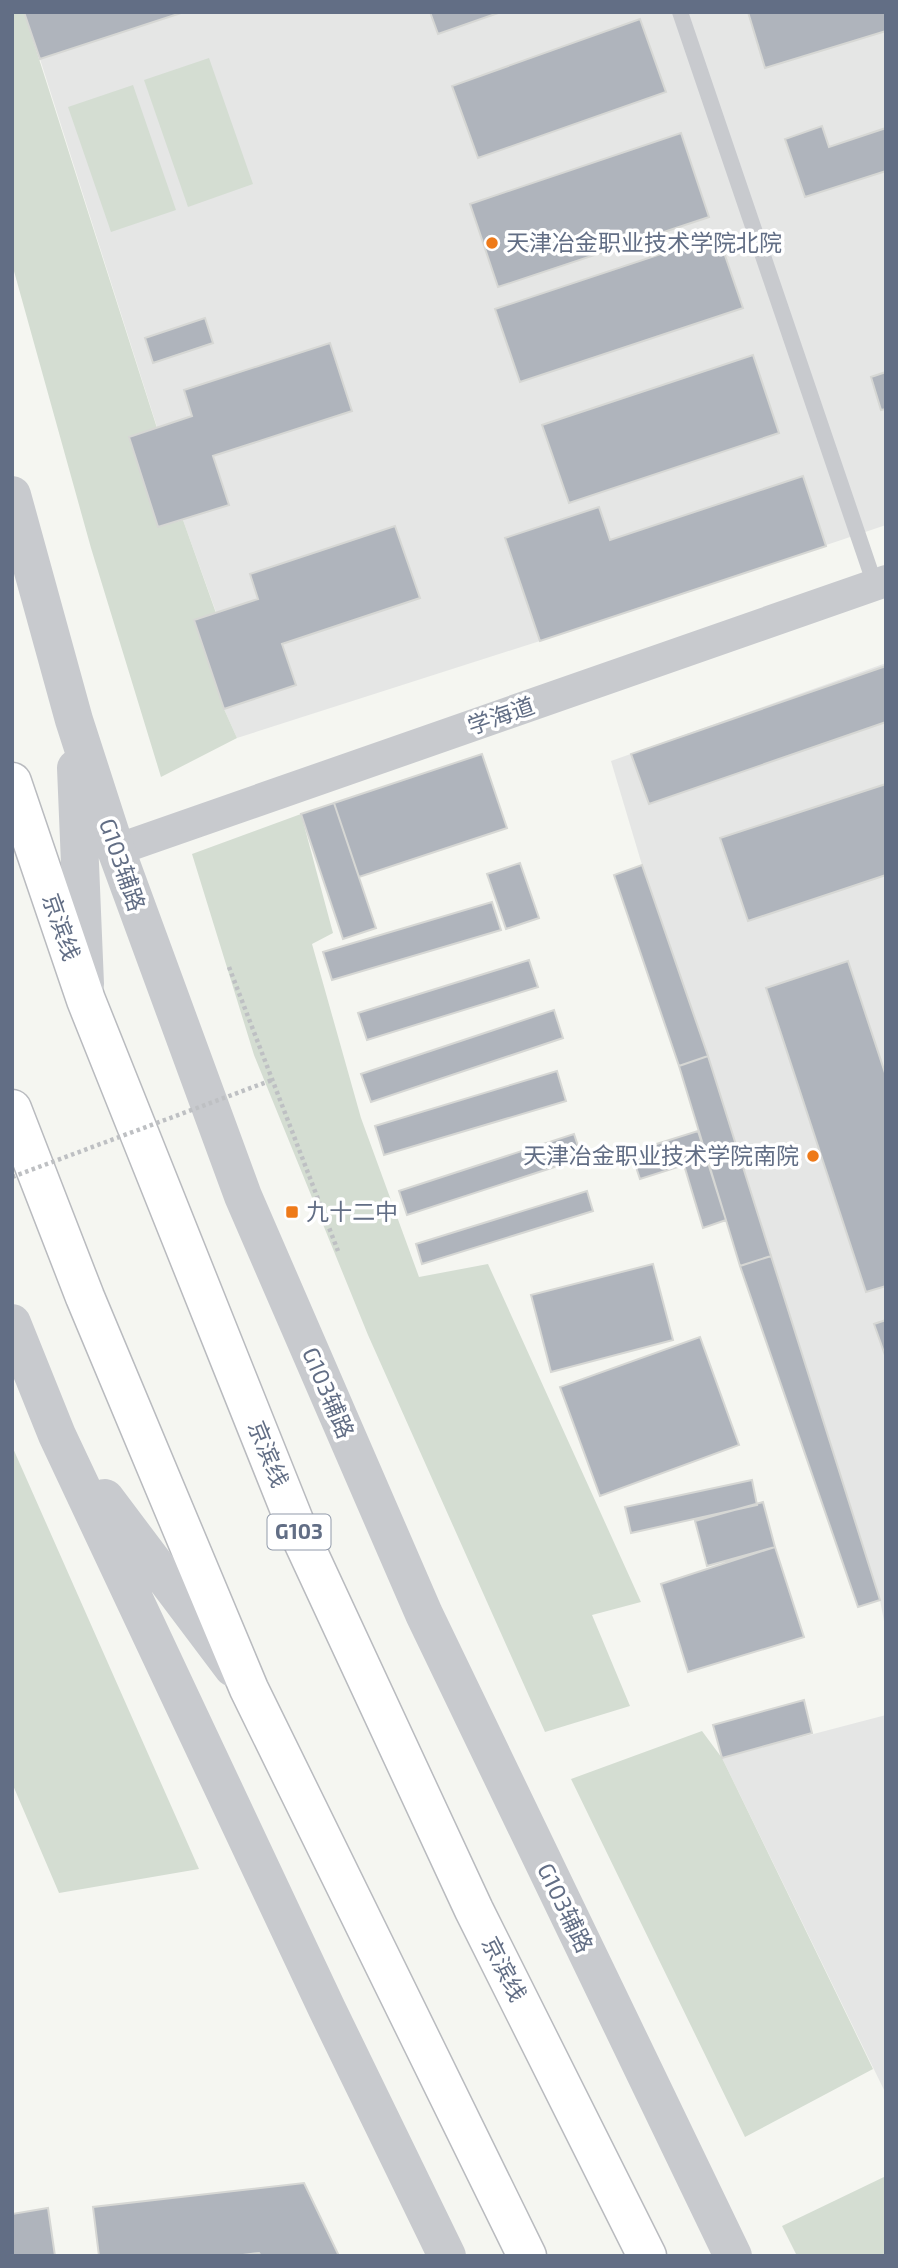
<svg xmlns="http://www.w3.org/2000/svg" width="898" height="2268" font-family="'Exo 2','Noto Sans SC',sans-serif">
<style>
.built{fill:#e5e6e5}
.green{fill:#d4ddd2}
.building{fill:#afb4bc;stroke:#d6d7d4;stroke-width:2}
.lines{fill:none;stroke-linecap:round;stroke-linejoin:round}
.trunk-casing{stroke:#b9bbbf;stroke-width:41}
.path{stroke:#bec0c3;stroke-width:4.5;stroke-dasharray:3.5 3.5;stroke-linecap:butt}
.service{stroke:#c8cace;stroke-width:16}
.minor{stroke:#c8cace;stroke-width:32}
.tertiary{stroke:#c8cace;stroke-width:38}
.trunk{stroke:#fff;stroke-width:38}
.path-bridge{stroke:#bec0c3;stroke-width:4.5;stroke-dasharray:3.5 3.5;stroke-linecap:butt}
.poi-dot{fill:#ee7a19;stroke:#fff;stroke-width:2.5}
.labels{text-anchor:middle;stroke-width:7;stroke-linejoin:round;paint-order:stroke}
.shield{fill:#fff;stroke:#919aaa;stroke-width:2}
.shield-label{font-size:21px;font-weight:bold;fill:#626e85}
.poi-label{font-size:23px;fill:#626e85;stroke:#fff;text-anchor:start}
.street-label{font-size:23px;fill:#626e85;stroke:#fff}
</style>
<rect width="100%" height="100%" fill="#f5f6f1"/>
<path class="built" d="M 184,12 L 886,12 L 886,525 L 540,641 L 237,738 L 224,709 L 194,620 L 216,612 L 183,520 L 158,527 L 129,437 L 157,427 L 40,59 Z
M 886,663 L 886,1632 L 880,1600 L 708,1056 L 642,865 L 611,761 Z
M 886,1715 L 886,2094 L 722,1758 Z"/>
<path class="green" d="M 12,12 L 24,12 L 157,428 L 129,437 L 158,527 L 183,520 L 216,613 L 194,620 L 224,709 L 237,738 L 161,777 L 91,548 L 12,264 Z
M 209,58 L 253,184 L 188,207 L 144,80 Z
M 133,85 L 176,210 L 111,232 L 68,107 Z
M 301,814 L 333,933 L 312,944 L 361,1118 L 419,1277 L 488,1264 L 641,1602 L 592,1615 L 630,1706 L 545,1732 L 368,1335 L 254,1055 L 192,854 Z
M 12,1446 L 199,1869 L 59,1893 L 12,1783 Z
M 702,1731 L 722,1758 L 873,2069 L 745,2137 L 571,1779 Z
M 886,2176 L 886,2256 L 797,2256 L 782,2226 Z"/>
<path class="building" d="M 24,12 L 184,12 L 40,59 Z
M 430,12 L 501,12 L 438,34 Z
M 748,12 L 886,12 L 886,31 L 765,68 Z
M 640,19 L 666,92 L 478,158 L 452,86 Z
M 822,126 L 829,147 L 886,128 L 886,171 L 805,197 L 785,139 Z
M 681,133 L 709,217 L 498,287 L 470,204 Z
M 718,235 L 743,308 L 520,382 L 495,309 Z
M 205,318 L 213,343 L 153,363 L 145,338 Z
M 330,343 L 352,411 L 213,456 L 229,505 L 158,527 L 129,437 L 192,416 L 184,390 Z
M 753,355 L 779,433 L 569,503 L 542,425 Z
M 886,372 L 886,409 L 881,410 L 871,377 Z
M 803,476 L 826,546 L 540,641 L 505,538 L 599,507 L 610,540 Z
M 395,526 L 420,598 L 282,644 L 296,685 L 224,709 L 194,620 L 258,599 L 250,574 Z
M 886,666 L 886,722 L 649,804 L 631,754 Z
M 482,754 L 507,828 L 359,877 L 334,803 Z
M 886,784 L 886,875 L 748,921 L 720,838 Z
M 334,803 L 376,928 L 343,939 L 301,814 Z
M 520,863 L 539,918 L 506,929 L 487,874 Z
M 642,865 L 708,1056 L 679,1066 L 614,875 Z
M 492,902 L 501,930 L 332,980 L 323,952 Z
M 529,960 L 538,987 L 367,1040 L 358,1013 Z
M 848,961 L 886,1076 L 886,1286 L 866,1292 L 766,988 Z
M 554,1010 L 563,1038 L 371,1102 L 361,1074 Z
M 708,1056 L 771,1256 L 740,1266 L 679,1066 Z
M 557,1071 L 566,1101 L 384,1155 L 375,1126 Z
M 698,1131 L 726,1220 L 703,1228 L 684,1165 L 640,1179 L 631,1152 Z
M 574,1134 L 582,1158 L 407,1215 L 399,1191 Z
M 587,1191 L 593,1211 L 422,1264 L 416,1244 Z
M 771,1256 L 880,1600 L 858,1607 L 740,1266 Z
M 653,1264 L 673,1340 L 551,1372 L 531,1295 Z
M 886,1320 L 886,1358 L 874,1324 Z
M 700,1337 L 739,1445 L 600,1496 L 560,1387 Z
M 752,1480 L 757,1505 L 631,1533 L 625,1507 Z
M 763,1502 L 775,1547 L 707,1566 L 695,1521 Z
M 775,1547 L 804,1637 L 688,1672 L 661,1584 Z
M 804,1700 L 812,1733 L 722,1758 L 713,1725 Z
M 304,2183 L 339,2256 L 261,2256 L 259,2253 L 235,2256 L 99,2256 L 93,2207 Z
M 48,2208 L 55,2256 L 12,2256 L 12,2214 Z"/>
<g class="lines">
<g class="trunk-casing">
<path id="trunk" d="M 12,782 L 86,1000 L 299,1533 L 474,1910 L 647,2256
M 12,1109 L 85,1297 L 249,1689 L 527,2256"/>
</g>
<path class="path" d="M 229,967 L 338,1251"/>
<path class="service" d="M 680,12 L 875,585"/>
<path class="minor" d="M 116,850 L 886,581"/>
<path class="tertiary" d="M 12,495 L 74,720 L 116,850 L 243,1196 L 424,1614 L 733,2256
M 76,768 L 85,984
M 12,1323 L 57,1435 L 327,2009 L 447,2256
M 105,1498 L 233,1668"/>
<use href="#trunk" class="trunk"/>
<path class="path-bridge" d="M 12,1177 L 272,1080"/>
</g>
<g class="poi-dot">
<circle cx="492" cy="243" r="7"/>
<circle cx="813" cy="1156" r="7"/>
<rect x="285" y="1205" width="14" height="14" rx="3.5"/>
</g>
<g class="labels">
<rect class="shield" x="267.5" y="1514.5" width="63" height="35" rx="5"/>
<g class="shield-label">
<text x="299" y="1539">G103</text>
</g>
<g class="poi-label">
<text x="506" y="251">天津冶金职业技术学院北院</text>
<text x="799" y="1164" text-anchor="end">天津冶金职业技术学院南院</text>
<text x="306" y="1220">九十二中</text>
</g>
<g class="street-label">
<text transform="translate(501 716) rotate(-19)" y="8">学海道</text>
<text transform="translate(122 865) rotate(71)" y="8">G103辅路</text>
<text transform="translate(61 927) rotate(71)" y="8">京滨线</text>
<text transform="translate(328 1393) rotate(67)" y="8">G103辅路</text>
<text transform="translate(268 1454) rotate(68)" y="8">京滨线</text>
<text transform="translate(565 1908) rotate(64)" y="8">G103辅路</text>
<text transform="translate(504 1969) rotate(63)" y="8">京滨线</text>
</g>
</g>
<rect width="898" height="2268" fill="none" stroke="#626e85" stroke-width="28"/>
</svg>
